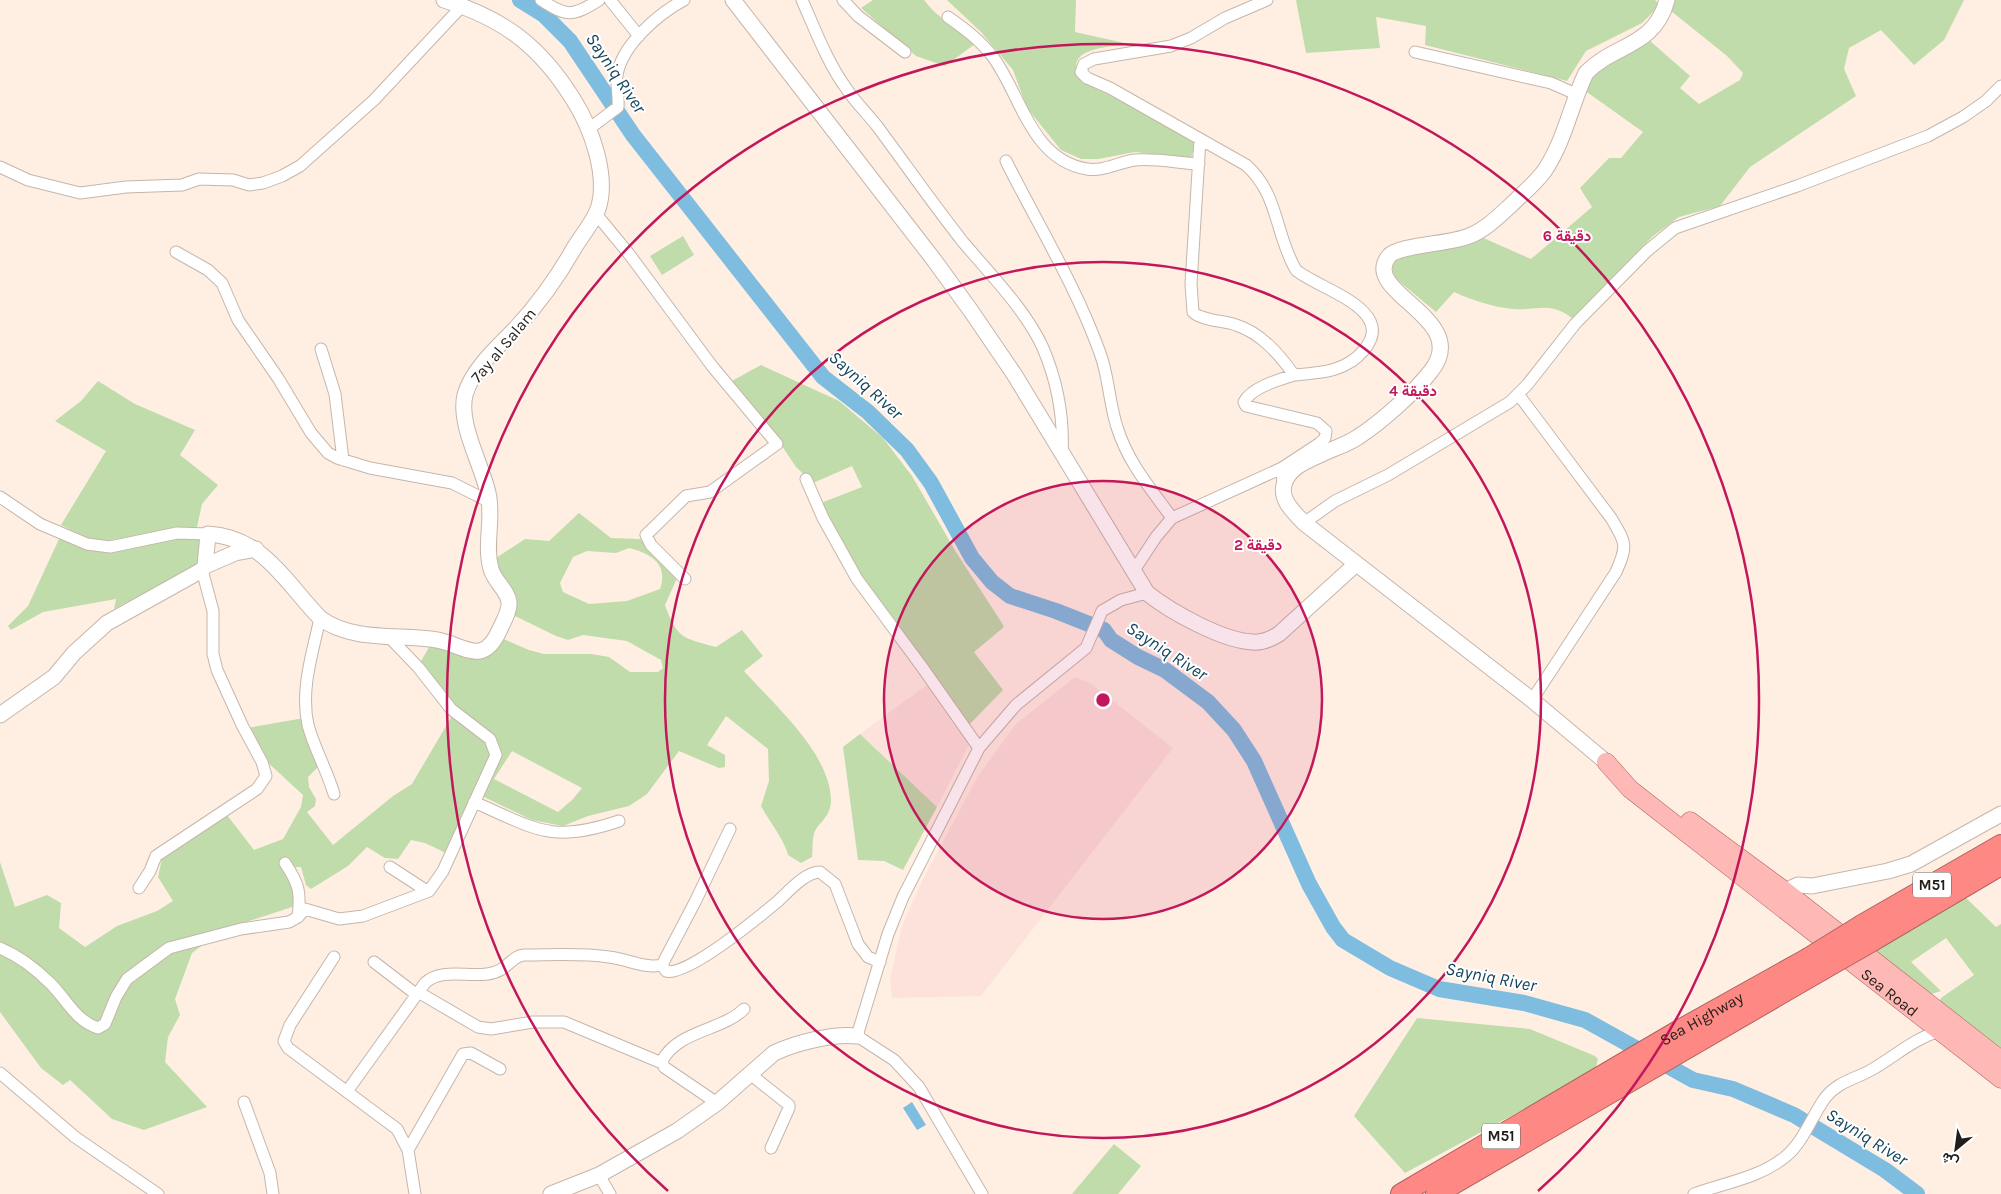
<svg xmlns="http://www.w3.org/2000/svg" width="2001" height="1194" font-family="Karla,Vazirmatn,sans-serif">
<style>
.industrial{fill:#fce2db}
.green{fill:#bfdcaa;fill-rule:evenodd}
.water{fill:#7ebce0}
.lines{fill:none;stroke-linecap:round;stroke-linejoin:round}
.river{stroke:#7ebce0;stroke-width:16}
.street-casing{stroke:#c5b6ab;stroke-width:13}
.secondary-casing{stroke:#c5b6ab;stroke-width:17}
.primary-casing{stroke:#b0635f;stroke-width:19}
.highway-casing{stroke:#b0635f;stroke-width:22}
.street{stroke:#fff;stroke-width:11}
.secondary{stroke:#fff;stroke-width:15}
.primary{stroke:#feb8b5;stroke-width:18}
.highway{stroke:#fd8884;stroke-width:20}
.highway-bridge-casing{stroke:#b0635f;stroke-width:22;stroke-linecap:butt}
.highway-bridge{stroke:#fd8884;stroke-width:20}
.ring{fill:none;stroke:#c2185b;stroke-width:2.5}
.labels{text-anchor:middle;stroke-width:4;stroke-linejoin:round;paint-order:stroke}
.shield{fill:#fff;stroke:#64615e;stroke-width:1}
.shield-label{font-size:15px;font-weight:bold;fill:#221d19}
.street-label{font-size:16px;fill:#221d19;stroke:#fff}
.water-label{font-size:18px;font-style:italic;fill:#13455e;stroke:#fff}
.centre{fill:#c2185b;stroke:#fff;stroke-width:2.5}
.ring-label{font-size:15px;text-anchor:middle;font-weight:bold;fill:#c2185b;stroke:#fff;stroke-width:4;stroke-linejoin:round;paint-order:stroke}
</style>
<rect width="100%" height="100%" fill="#ffefe3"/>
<path class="industrial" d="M 1075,677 L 1090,683 L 1173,748 L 981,996 L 892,998 L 890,980 L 902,926 L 923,879 L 978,776 L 1016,724 Z
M 928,684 L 971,741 L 937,807 L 860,734 Z"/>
<path class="green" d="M 873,0 L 924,0 C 938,19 958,28 975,44 L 945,66 L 916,56 L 861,8 Z
M 947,0 L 1076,0 L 1075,32 L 1129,44 C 1108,47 1059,48 1082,82 L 1132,106 L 1195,141 L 1191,159 L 1135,152 L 1098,159 L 1081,159 L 1061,150 L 1027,108 L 1013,70 L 981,32 Z
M 1296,0 L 1655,0 L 1660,5 L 1642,23 L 1586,51 L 1567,81 L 1425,45 L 1426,26 L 1376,17 L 1380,48 L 1306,53 Z
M 1674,0 L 1964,0 L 1944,40 L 1914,65 L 1881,30 L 1849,48 L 1844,69 L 1856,96 L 1750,167 L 1720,206 L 1679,217 L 1653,236 L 1572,318 C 1548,301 1540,311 1513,309 C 1492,307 1472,300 1454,292 L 1436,312 L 1395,278 L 1390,263 L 1395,256 L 1479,236 L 1531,259 L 1592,207 L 1580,188 L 1609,158 L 1621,158 L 1643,132 L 1584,90 L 1595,69 L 1649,40 L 1690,76 L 1680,88 L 1699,104 L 1740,80 L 1743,73 L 1727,56 L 1671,11 Z
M 683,236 L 694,255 L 662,275 L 650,256 Z
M 761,365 L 839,401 L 883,438 L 912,476 L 956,552 L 1000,620 L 1004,627 L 974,652 L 1003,690 L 967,727 L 863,582 L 821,503 L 862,487 L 852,466 L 813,483 L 796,467 L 764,419 L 730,387 L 730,382 Z
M 98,381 L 135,404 L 195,430 L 180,455 L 218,485 L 202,504 L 197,527 L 105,541 L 91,540 L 61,525 L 106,451 L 55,421 L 81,401 Z
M 579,513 L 611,538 L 640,539 L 678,576 L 665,605 C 677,639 683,638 716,647 L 742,630 L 763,656 L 744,671 C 774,705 830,753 831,800 C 831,818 817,823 814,834 C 812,840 813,850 812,857 L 801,863 L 788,855 C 785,841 769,821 761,806 L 769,781 L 768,749 L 726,716 L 707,745 L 725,755 L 725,767 L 719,768 L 679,751 L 647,794 L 629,806 L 588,816 L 563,826 L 532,820 L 484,797 L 473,795 L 446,853 L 425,843 L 411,840 L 398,859 L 385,858 L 367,847 L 348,866 L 311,889 L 306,885 L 301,867 L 292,867 L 286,858 L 279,864 C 288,876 300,891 295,906 L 222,930 L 192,953 L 175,999 L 180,1015 L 168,1037 L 165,1062 L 207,1107 L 144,1130 L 112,1119 L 70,1080 L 63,1085 L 41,1068 L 0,1012 L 0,862 L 15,907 L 47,895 L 61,903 L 59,928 L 85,947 L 117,926 L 157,911 L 173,901 L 158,877 L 163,854 L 227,815 L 254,850 L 283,839 L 301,807 L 303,795 L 263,758 L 247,728 L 310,717 L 321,764 L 308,777 L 309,787 L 316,799 L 315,806 L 307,812 L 333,845 L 393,796 L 412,784 L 456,709 L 420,663 L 432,642 L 486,654 L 510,613 L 483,563 L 480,541 L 496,558 L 525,539 L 549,541 ZM 629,548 C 650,553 669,564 660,589 L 627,601 L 589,604 L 563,592 L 560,583 L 573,557 L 587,551 L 616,553 ZM 511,614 L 556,636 L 568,640 L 583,635 L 627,641 L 661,660 L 663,668 L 658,672 L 630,672 L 609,657 L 591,654 L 544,654 L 529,650 L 501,638 ZM 512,751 L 582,788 L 572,800 L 558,812 L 494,779 Z
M 180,535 L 205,537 L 200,563 L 114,609 L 116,599 L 43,612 L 11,630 L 8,626 L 28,606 L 60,537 L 105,549 Z
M 860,734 L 937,807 L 903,870 L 884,861 L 858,860 L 843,747 Z
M 1964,896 L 1996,927 L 2001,924 L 2001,1054 L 1938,1005 L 1941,998 L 1974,975 L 1946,938 L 1911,962 L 1941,991 L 1928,995 L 1872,954 Z
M 1417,1018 L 1530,1029 L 1595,1056 L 1598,1059 L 1595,1071 L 1405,1173 L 1354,1116 Z
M 1114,1144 L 1141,1166 L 1118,1194 L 1072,1194 Z"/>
<path class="water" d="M 912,1102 L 926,1125 L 917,1130 L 903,1108 Z"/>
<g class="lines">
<path class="river" d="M 520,0 L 544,15 L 570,41 L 633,135 L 823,377 L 868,412 L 907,450 L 931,483 L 972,558 L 992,582 L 1010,596 L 1056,611 L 1104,630 L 1111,640 L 1138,657 L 1165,670 L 1208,702 L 1234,730 L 1254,761 L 1309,884 L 1333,927 L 1343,940 L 1390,968 L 1439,989 L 1524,1003 L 1585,1020 L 1693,1080 L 1733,1089 L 1794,1115 L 1885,1170 L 1917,1194"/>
<g class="street-casing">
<path id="street" d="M 541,0 C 567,17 572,17 599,0
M 610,0 L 639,36
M 802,0 C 815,29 827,62 846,88 C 855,102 867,113 877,126 C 906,165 933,204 963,242 C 989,273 1026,310 1043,348 C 1057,381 1064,419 1062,455
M 843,0 L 858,16 L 905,52
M 1267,0 L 1225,18 L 1191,38 L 1171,46 L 1094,59 L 1084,64 L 1081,72 L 1087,78 L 1110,88 L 1246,165 C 1279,194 1275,235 1296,270 C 1318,289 1398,309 1364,350 C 1346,372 1320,373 1294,375
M 948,17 C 965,29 980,40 993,57 C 1021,95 1031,160 1087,169 C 1103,172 1119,162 1135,160 C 1155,158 1179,163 1199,164
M 1415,52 L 1551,83 L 1576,94
M 590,128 L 618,107 C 619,96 616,85 617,75 C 622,45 658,14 684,0
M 1200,139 L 1191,284 L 1193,312 C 1200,320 1225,321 1236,325 C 1261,333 1279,354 1294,375 C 1279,380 1252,387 1244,402 L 1246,406 L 1317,423 L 1326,431 L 1325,438 L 1320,443 L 1282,468 L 1283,485
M 1006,161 C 1038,225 1076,286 1100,353 C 1109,377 1109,403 1117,427 C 1128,463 1151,489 1172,518
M 0,167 L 28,180 L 80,193 L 126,187 L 182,185 L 199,179 L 233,180 L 249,185 L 263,183 L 282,176 L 300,166 L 374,100 L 462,6
M 596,214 L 629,254 L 712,366 L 777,444 L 710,492 L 686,496 L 646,535 L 651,545 L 685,579
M 176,252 L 208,270 L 222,283 L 238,320 L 278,378 L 311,433 L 328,453 L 337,458 L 370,468 L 452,483 L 490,502
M 321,349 L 335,394 L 343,460
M 1518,394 L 1611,518 C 1626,543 1628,545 1616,572 L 1532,700
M 806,479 L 823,518 L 857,579 L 922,667 L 979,748
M 0,497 L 40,524 L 87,544 L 110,547 L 177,533 L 208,534
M 1304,523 L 1335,501 L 1388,475 L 1510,402 L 1527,385 L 1575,324 L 1647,251 L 1675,228 L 1797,186 L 1928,136 L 1963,117 L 1986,101 L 2001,86
M 1133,572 L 1156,537 L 1172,518 L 1282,468
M 320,618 C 313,652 300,689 308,725 C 314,748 327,770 334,794
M 474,802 C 536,829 551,844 619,821
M 730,829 L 695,902 L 664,961 L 662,965 L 666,971 C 686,978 759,917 777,902 C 788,892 805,872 820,872 L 835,884 L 858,944 L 868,957 L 880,962
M 285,863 C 299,884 301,892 298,917
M 390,867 L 427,891
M 139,888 L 150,871 L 156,856 L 257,789 L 266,776 L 262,762 L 242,725 L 217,670 L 213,654 L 213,611 L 202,570
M 0,948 C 19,956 36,969 51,984 C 66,999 76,1021 98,1028 L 105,1024 L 116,997 L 127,979 L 169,948 L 241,929 L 289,922 L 298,917 L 305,909 L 339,919 L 363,916 L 429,891 L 443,871 L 496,755 L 490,739 L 451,709 L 418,667 L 388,636
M 334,957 L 290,1025 L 284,1041 L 288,1048 L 397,1129 L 408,1150 L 415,1194
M 374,962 L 417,995
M 418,992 L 478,1027 L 491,1029 L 533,1022 L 564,1022 L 662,1063
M 0,1073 L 75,1137 L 158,1194
M 750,1074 L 789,1105 L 789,1108 L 771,1148
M 348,1090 L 425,983 C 441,968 467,977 487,974 C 508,972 510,956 524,955 C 553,955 581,953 609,957 C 627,959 645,969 662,965
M 244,1102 L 270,1173 L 273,1194
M 717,1103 L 664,1067 L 662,1061 C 678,1030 722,1031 744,1009
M 408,1150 L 463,1054 L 471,1053 L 500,1069
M 599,1175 L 610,1194
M 982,1194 L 919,1087 L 894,1060 L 857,1036 L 888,934 L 903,897 L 979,748 L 1016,705 L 1086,648 L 1102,611 L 1121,600 L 1147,593
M 1694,1194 C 1724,1183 1759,1178 1785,1157 C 1803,1143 1812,1116 1825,1098 C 1838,1081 1856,1079 1873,1069 C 1895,1056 1914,1039 1939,1031"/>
</g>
<g class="secondary-casing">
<path id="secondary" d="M 733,0 L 934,260 L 971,311 L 1014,374 L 1147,593 C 1171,612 1223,641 1253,642 C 1263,643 1271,639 1279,634 L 1356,564
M 205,566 L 208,534 C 263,537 286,583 320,618 C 352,642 399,634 437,640 C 465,645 483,668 500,629 C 503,622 510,611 509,602 C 508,591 494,581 491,569 C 484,545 494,518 488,493 C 482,465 458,424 465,395 C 472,369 499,346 517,327 C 539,303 557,278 573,250 C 581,236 593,223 598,209 C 609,176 591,127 573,99 C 540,46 504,19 444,0
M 0,715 L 54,677 L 74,653 L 107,623 L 202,570 L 205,566 L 235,553 L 256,549
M 1606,762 L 1532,700 L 1304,523 C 1295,513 1280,501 1284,485 C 1288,467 1309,460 1324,453 C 1335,448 1348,444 1358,437 C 1380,423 1415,392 1431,371 C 1473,318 1359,293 1389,256 C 1398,245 1451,244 1469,236 C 1485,230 1498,217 1511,205 C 1522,194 1536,183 1545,170 C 1565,140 1571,104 1586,73 C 1615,43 1654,48 1667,0
M 1785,891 L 1798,885 L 1812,886 L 1888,871 L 1911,864 L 2001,814
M 551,1194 L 599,1175 L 677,1131 L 717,1103 L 774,1053 C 795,1043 834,1033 857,1036"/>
</g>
<g class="primary-casing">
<g id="primary">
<path id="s1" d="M 1606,762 L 1630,789 L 2001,1079"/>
<path d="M 1690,821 L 1785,891 L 2001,1060"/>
</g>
</g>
<g class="highway-casing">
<g id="highway">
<path d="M 1862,925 L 2001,845"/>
<path d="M 1874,940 L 2001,865"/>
<path id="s2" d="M 1401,1194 L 1678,1031 L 1807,959"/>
<path d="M 1436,1194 L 1820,971"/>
</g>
</g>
<use href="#street" class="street"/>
<use href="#secondary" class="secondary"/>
<use href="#primary" class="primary"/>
<use href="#highway" class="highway"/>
<g class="highway-bridge-casing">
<path id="highway-bridge" d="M 1807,959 L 1862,925
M 1820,971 L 1874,940"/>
</g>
<use href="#highway-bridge" class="highway-bridge"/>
</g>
<circle cx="1103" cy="700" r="219" fill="#c2185b" fill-opacity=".12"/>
<g class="ring">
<circle cx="1103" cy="700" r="219"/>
<circle cx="1103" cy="700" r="438"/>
<path d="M668 1191A656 656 0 1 1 1538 1191"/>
</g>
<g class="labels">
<g class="shield">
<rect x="1913" y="872.5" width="38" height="25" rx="4"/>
<rect x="1482" y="1123.5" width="38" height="25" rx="4"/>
</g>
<g class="shield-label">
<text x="1932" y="890">M51</text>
<text x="1501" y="1141">M51</text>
</g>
<g class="street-label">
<text transform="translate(503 345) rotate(-50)" y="6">7ay al Salam</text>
<text dy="6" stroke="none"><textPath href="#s1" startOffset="366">Sea Road</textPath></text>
<text dy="6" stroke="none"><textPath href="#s2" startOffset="348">Sea Highway</textPath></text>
</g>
<g class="water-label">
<text transform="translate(616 73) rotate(56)" y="6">Sayniq River</text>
<text transform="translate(866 385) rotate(42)" y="6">Sayniq River</text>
<text transform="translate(1167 651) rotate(33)" y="6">Sayniq River</text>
<text transform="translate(1491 977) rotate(11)" y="6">Sayniq River</text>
<text transform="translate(1867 1137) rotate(32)" y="6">Sayniq River</text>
</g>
</g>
<circle cx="1103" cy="700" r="8" class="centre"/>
<g class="ring-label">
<text x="1567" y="241">6 دقيقة</text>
<text x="1413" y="396">4 دقيقة</text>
<text x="1258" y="550">2 دقيقة</text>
</g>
<g transform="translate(1956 1149) rotate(209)" stroke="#ffffff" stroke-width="4" paint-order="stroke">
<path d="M0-4L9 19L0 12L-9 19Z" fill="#221d19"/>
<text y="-8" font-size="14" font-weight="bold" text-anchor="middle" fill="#221d19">ش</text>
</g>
</svg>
